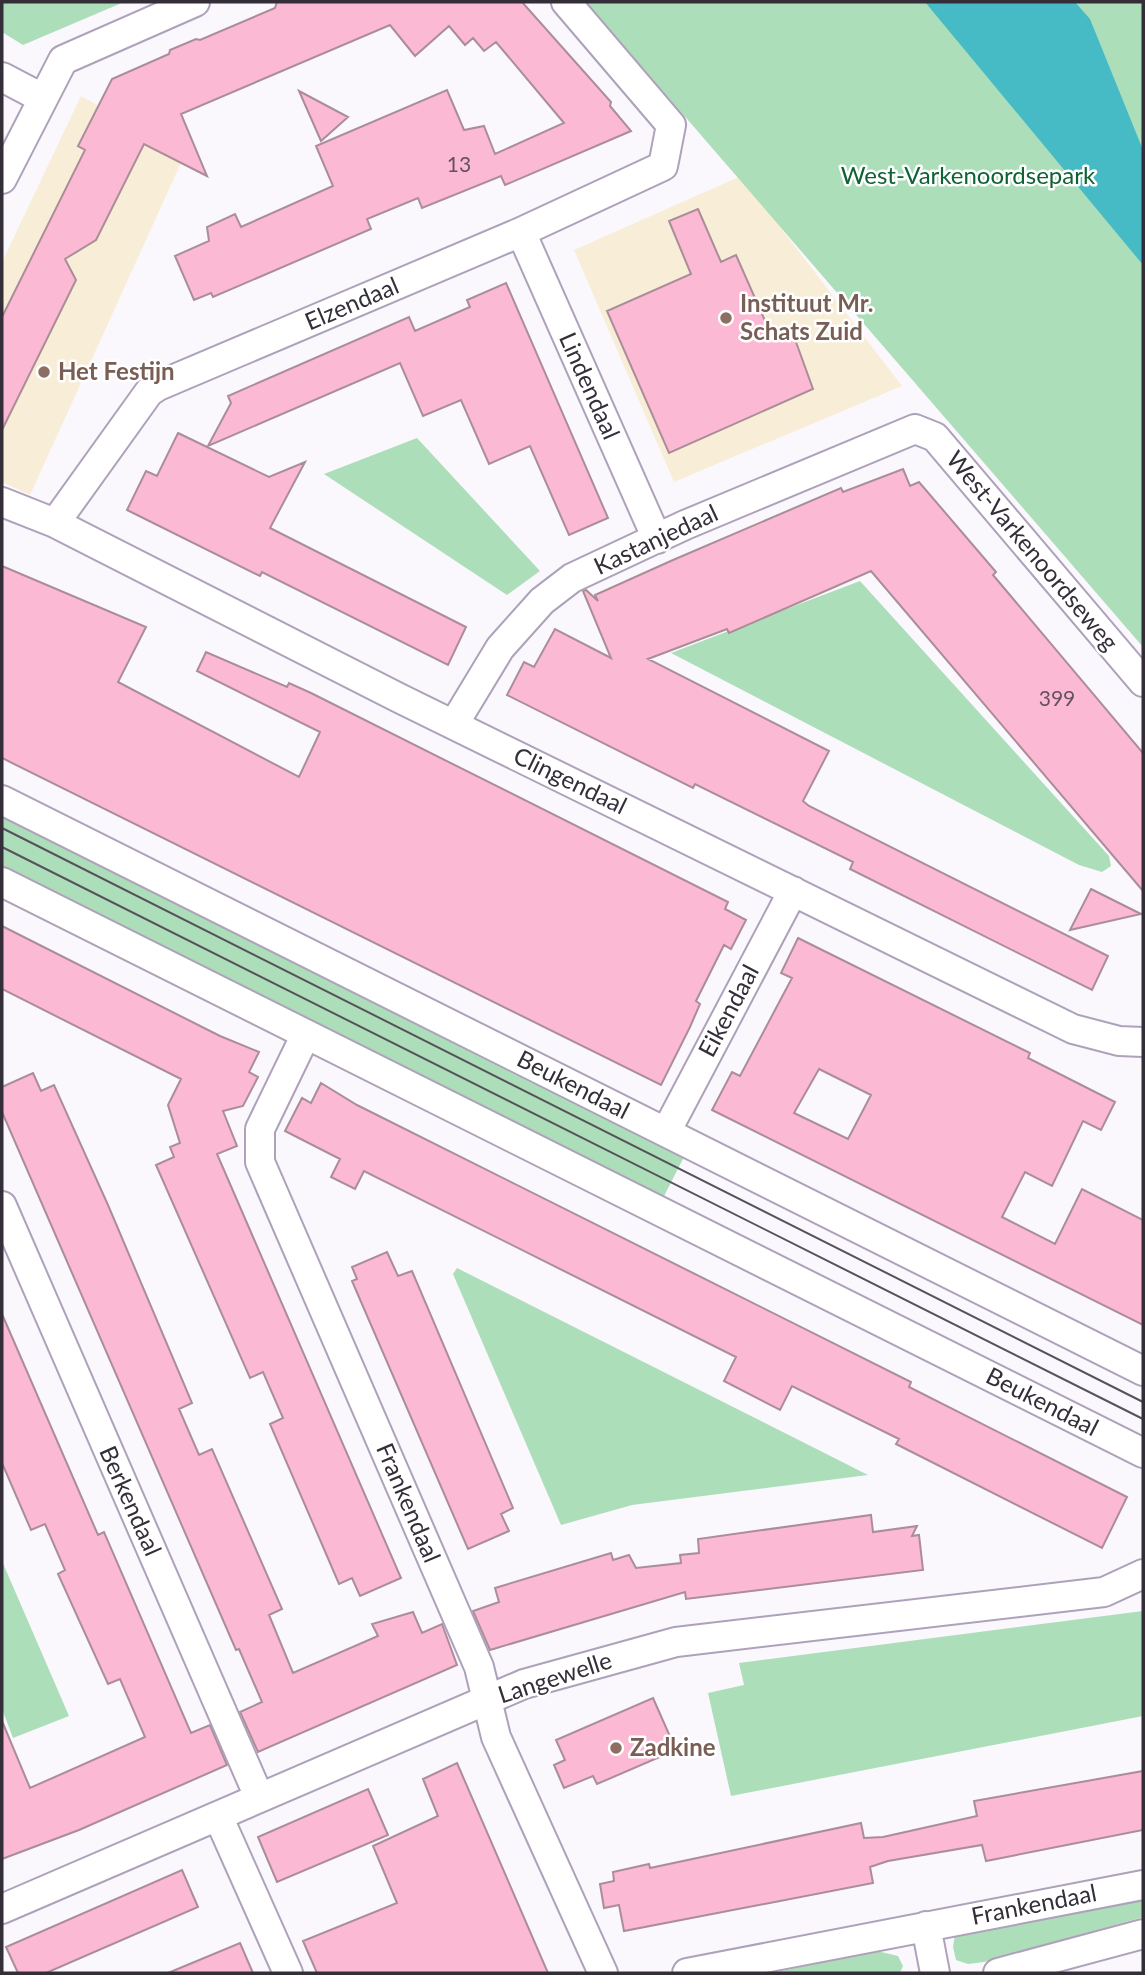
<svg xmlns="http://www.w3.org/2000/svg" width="1145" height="1975" font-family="Lato,sans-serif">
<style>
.education{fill:#f8eed8}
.green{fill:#addeba}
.water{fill:#46bbc6}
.building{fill:#fbb9d3;stroke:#ab8d98;stroke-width:2;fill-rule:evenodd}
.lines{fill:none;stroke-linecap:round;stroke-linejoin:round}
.minor-casing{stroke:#aea1ba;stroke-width:32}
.minor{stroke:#fff;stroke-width:28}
.tram{stroke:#57515b;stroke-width:2}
.education-dot{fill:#8d6e63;stroke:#fff;stroke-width:2.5}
.labels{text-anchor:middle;stroke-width:5;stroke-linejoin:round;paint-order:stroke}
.number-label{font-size:21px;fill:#665160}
.park-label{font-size:24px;fill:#0f6233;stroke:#fff}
.street-label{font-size:24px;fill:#342e39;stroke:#fff}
.education-label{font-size:24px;font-weight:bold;fill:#785e54;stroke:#fff;text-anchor:start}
</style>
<rect width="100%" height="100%" fill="#faf7fd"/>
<path class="education" d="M 81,96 L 185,154 L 30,495 L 2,482 L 2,262 Z
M 741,176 L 902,386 L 674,482 L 574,250 Z"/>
<path class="green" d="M 2,2 L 124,2 L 23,45 L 2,32 Z
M 586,2 L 1143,2 L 1143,647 Z
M 417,438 L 540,571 L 507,595 L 324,474 Z
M 860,581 L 1109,856 L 1111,866 L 1102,872 L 1079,865 L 671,653 Z
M 2,808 L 687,1151 L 661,1202 L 2,873 Z
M 457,1268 L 868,1475 L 632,1505 L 561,1525 L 453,1274 Z
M 2,1561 L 69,1716 L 13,1738 L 2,1709 Z
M 1143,1611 L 1143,1716 L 731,1796 L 708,1693 L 744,1685 L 739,1663 Z
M 1143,1894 L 1143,1917 L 984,1962 L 968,1964 L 956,1960 L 953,1947 L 955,1934 Z
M 877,1951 L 898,1956 L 903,1966 L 900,1973 L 772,1973 Z"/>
<path class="water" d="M 925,2 L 1075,2 L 1090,19 L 1143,150 L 1143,265 Z"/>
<path class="building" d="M 277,2 L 522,2 L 611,102 L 610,106 L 631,131 L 505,185 L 501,176 L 422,208 L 418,198 L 367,219 L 371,229 L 213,297 L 211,293 L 194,300 L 175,256 L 209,241 L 207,227 L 235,214 L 241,227 L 333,186 L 316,146 L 447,90 L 464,130 L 484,126 L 495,154 L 564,123 L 496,42 L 484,51 L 473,38 L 465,45 L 449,26 L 415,56 L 390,25 L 181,114 L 207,176 L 144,144 L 96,240 L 65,259 L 76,280 L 2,430 L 2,317 L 85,150 L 78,146 L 112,79 L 169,54 L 170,50 L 196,39 L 200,40 L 275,8 Z
M 299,91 L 348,117 L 321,141 Z
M 698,209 L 721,262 L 736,255 L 773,339 L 792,331 L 813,389 L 669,453 L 607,311 L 691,274 L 669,221 Z
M 506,283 L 608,518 L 569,535 L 530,446 L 489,464 L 461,400 L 423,416 L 400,363 L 208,446 L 231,403 L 228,396 L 409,317 L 415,331 L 470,307 L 467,300 Z
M 178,433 L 269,477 L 305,462 L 270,528 L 466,627 L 448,665 L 262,572 L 260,576 L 127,510 L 146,471 L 157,476 Z
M 903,469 L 910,486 L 919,482 L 996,572 L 993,575 L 1143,753 L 1143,891 L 871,571 L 729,633 L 727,629 L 648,659 L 829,751 L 803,801 L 809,806 L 1108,956 L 1092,990 L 850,869 L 853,862 L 695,784 L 693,788 L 507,695 L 524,662 L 534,667 L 555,629 L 611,658 L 583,591 L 586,590 L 598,601 L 595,595 L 673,560 L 841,488 L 843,492 Z
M 2,566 L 146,627 L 118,682 L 299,777 L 320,732 L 197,671 L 206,652 L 287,687 L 289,683 L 311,693 L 728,902 L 725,909 L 746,920 L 731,949 L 724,945 L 696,1001 L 700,1004 L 690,1027 L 661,1085 L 2,758 Z
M 1091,889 L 1141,914 L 1070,930 Z
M 2,926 L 220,1036 L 259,1052 L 249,1072 L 258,1077 L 243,1106 L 223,1111 L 237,1146 L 217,1154 L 401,1578 L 360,1596 L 352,1578 L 339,1584 L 327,1556 L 270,1424 L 283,1418 L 263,1372 L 250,1378 L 156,1165 L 174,1157 L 170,1147 L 180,1143 L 168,1105 L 181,1079 L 2,989 Z
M 798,938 L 1030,1053 L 1028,1058 L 1115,1102 L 1101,1130 L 1083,1121 L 1052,1186 L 1025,1172 L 1002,1217 L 1055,1244 L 1082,1189 L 1143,1220 L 1143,1325 L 712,1110 L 732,1072 L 740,1076 L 792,978 L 781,973 ZM 819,1069 L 871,1095 L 848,1139 L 794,1113 Z
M 33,1073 L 41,1091 L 54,1085 L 108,1205 L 192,1403 L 179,1409 L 199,1455 L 212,1449 L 282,1609 L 269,1615 L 293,1673 L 378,1636 L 372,1624 L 413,1612 L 422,1633 L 442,1624 L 457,1665 L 258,1752 L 240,1712 L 262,1702 L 239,1649 L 236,1650 L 2,1112 L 2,1087 Z
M 321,1083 L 357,1105 L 911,1382 L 909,1387 L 1127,1497 L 1102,1548 L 896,1444 L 899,1439 L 792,1386 L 780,1410 L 724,1381 L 736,1357 L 364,1171 L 355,1189 L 331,1177 L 340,1159 L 285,1131 L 302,1098 L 311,1103 Z
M 387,1252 L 398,1276 L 412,1271 L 513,1508 L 501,1514 L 509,1531 L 468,1549 L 352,1281 L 357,1279 L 352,1267 Z
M 2,1314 L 98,1535 L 104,1532 L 191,1733 L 210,1725 L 227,1765 L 79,1830 L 2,1859 L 2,1721 L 30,1788 L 145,1737 L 120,1679 L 108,1684 L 58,1574 L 65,1570 L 45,1524 L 31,1530 L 2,1463 Z
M 871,1515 L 873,1532 L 917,1526 L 912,1536 L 919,1535 L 923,1570 L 686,1599 L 685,1592 L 490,1650 L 473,1611 L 499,1602 L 495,1588 L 611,1553 L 613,1560 L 629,1555 L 636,1568 L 681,1563 L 680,1555 L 699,1553 L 698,1539 Z
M 653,1698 L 676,1750 L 597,1784 L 593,1776 L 564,1788 L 554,1765 L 565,1760 L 556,1740 Z
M 457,1763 L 548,1973 L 317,1973 L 303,1941 L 397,1903 L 373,1846 L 438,1816 L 423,1779 Z
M 1143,1771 L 1143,1830 L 986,1861 L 982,1845 L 888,1861 L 870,1867 L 873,1883 L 624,1931 L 619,1905 L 604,1908 L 600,1884 L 614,1881 L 613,1872 L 649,1864 L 650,1868 L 861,1823 L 864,1838 L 883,1837 L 977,1816 L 974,1801 Z
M 368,1789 L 388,1835 L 277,1882 L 258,1837 Z
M 182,1870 L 198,1907 L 46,1973 L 18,1973 L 6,1947 Z
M 240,1943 L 253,1973 L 168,1973 Z"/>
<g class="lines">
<g class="minor-casing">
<path id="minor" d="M 2,77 L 42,98
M 2,179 L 63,60 L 195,2
M 521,232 L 657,539
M 2,502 L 55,523 L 399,698 L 1073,1029 L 1119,1041 L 1143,1042
M 55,523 L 149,392 L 158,386 L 521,232 L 663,166 L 671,125 L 566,2
M 454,724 L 500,648 L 542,601 L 572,578 L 685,525 L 915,429 L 935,437 L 1143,682
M 2,800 L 1143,1371
M 2,882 L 1143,1453
M 306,1034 L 260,1129 L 260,1162 L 479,1667 L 496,1737 L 603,1973
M 666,1132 L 793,891
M 2,1206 L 259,1797
M 218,1816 L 288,1973
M 2,1909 L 524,1684 L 676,1642 L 1104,1592 L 1143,1574
M 926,1926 L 935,1973
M 687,1973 L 1143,1885
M 998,1973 L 1143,1934"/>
</g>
<use href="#minor" class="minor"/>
<path class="tram" d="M 2,828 L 1143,1402
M 2,847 L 1143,1419"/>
</g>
<g class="education-dot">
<circle cx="726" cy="318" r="7"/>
<circle cx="44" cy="372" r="7"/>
<circle cx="616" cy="1748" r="7"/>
</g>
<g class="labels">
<g class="number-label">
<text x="459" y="172">13</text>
<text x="1057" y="706">399</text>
</g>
<g class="park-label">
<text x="968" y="184">West-Varkenoordsepark</text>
</g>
<g class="street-label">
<text transform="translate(352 304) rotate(-23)" y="8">Elzendaal</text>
<text transform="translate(589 386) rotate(66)" y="8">Lindendaal</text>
<text transform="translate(656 540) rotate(-25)" y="8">Kastanjedaal</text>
<text transform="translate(1032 551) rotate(50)" y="8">West-Varkenoordseweg</text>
<text transform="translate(570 781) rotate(26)" y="8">Clingendaal</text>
<text transform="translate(729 1011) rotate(-62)" y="8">Eikendaal</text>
<text transform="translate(573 1085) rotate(27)" y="8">Beukendaal</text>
<text transform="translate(1042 1402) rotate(27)" y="8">Beukendaal</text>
<text transform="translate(130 1501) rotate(66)" y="8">Berkendaal</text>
<text transform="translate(408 1503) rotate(67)" y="8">Frankendaal</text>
<text transform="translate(555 1678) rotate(-18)" y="8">Langewelle</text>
<text transform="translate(1034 1905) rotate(-11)" y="8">Frankendaal</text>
</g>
<g class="education-label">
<text x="740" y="312">Instituut Mr.<tspan x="740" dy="28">Schats Zuid</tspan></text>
<text x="58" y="380">Het Festijn</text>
<text x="630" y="1756">Zadkine</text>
</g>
</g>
<rect width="1145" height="1975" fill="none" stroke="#342e39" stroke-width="7"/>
</svg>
